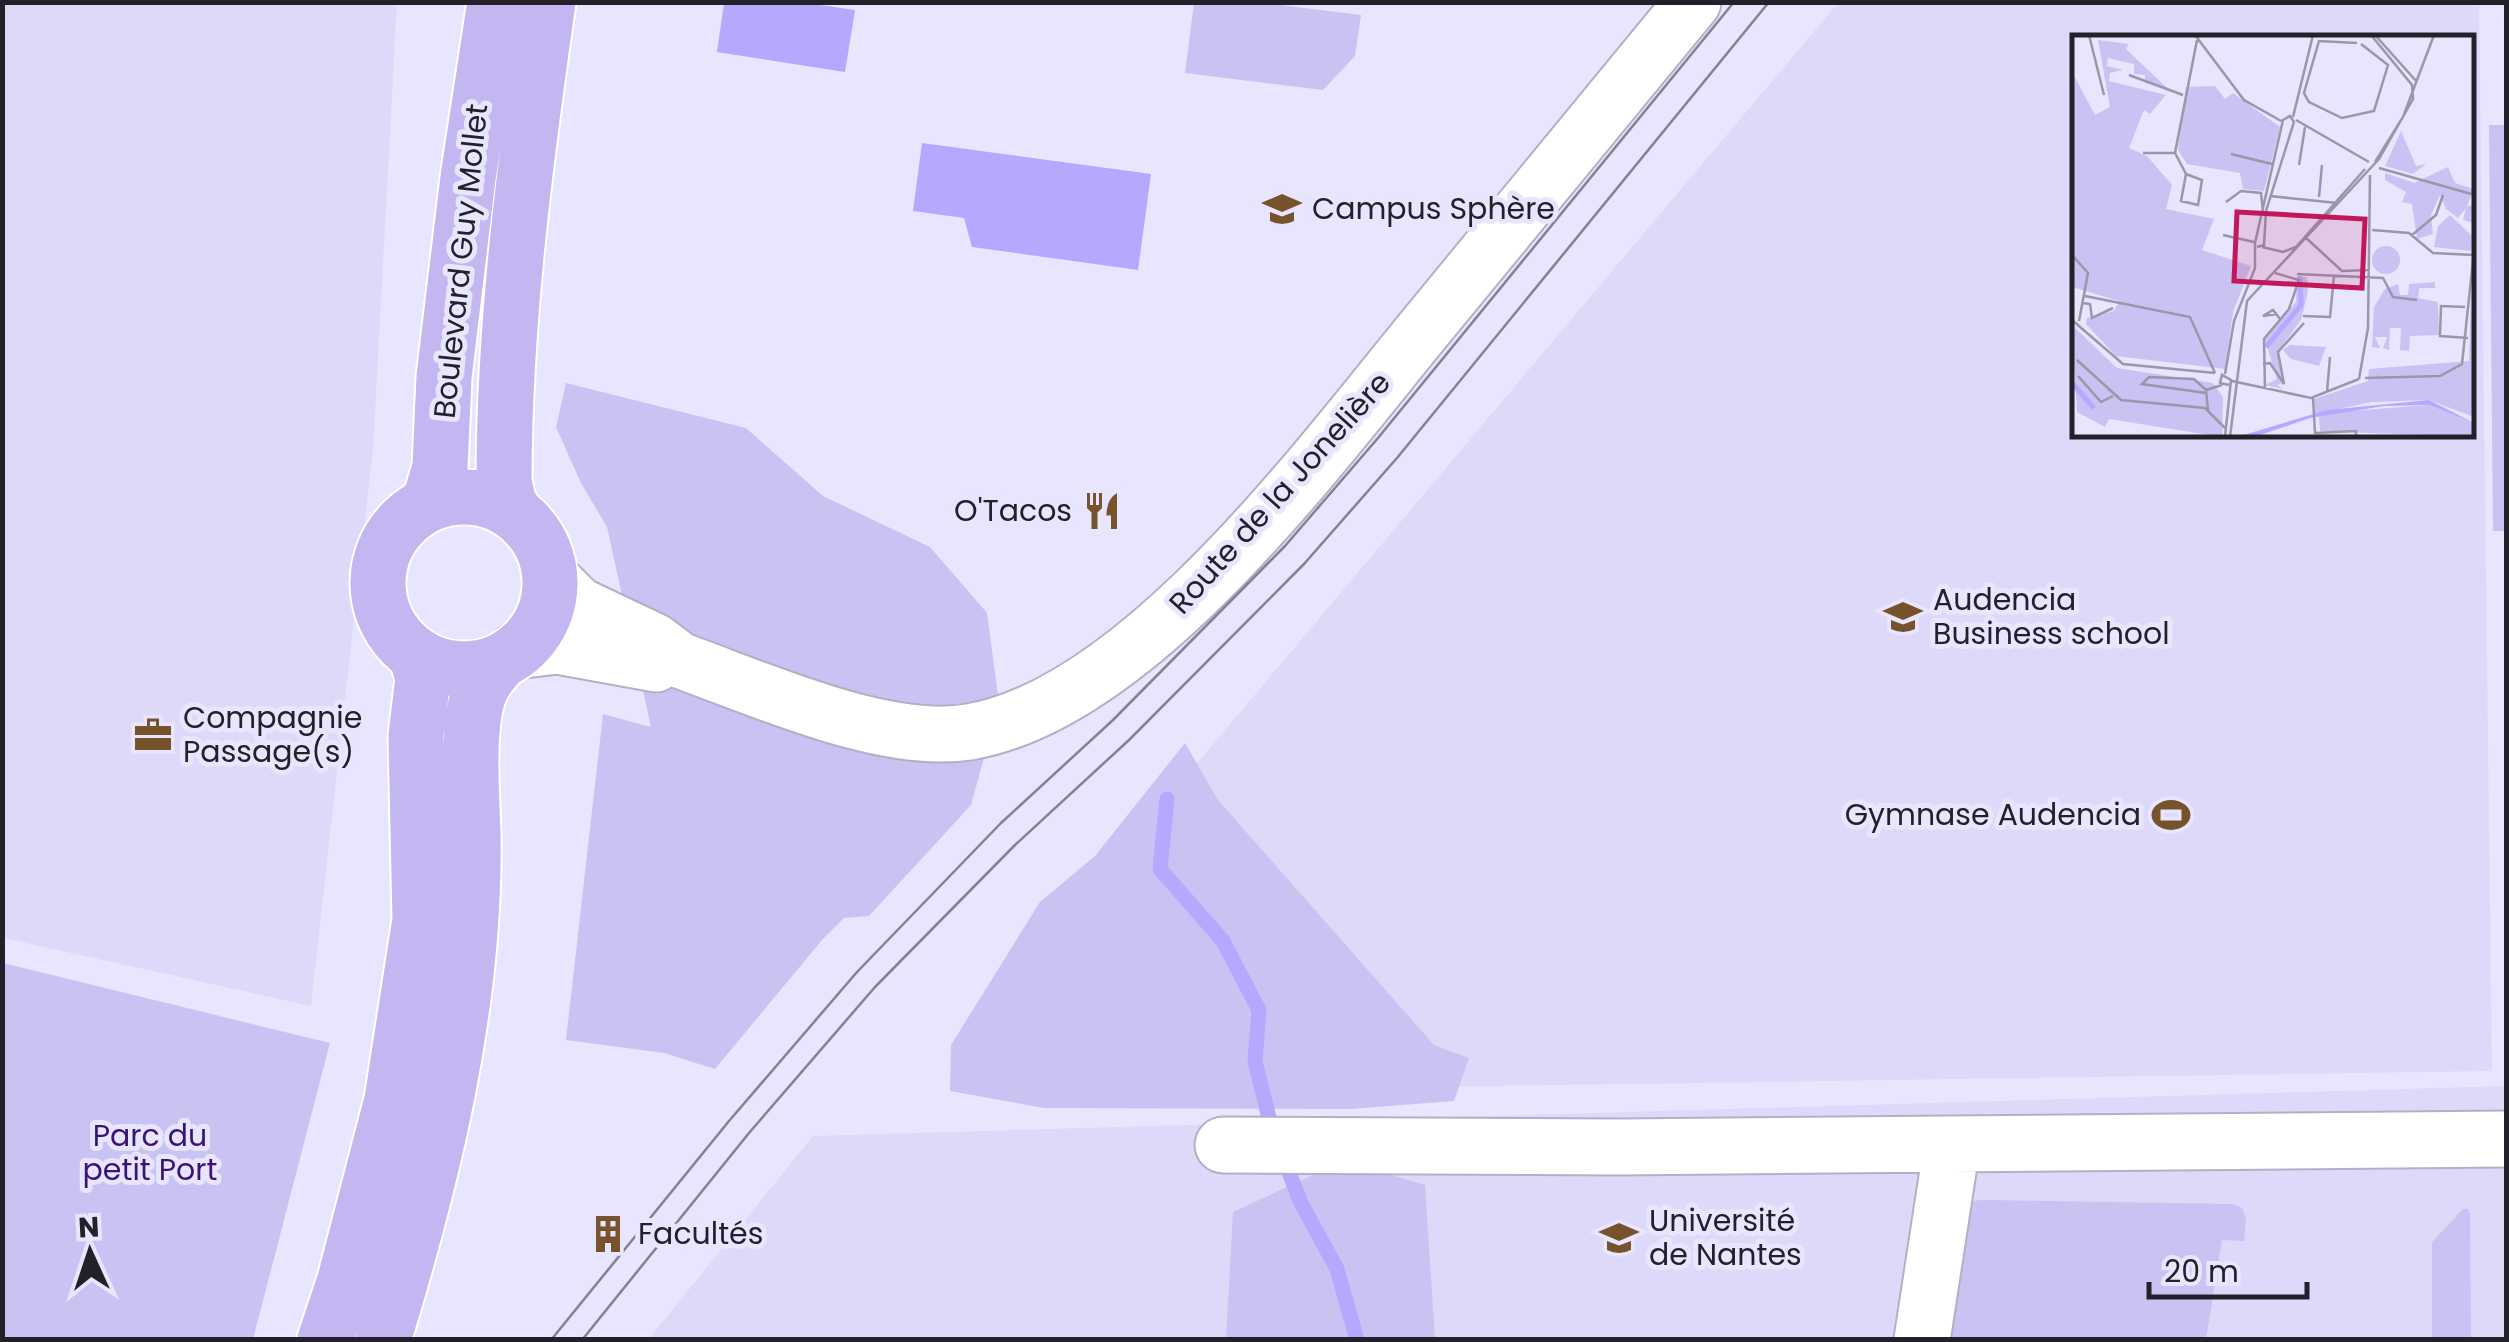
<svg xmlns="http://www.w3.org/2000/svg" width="2509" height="1342" font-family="Poppins,sans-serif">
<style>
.built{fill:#ded9f9;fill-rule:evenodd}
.green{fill:#cac2f3}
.water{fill:#b8a7fe}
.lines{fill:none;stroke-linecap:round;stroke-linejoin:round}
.stream{stroke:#b8a7fe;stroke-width:15}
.minor-casing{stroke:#b3afc7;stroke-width:59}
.major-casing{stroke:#fff;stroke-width:59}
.minor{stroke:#fff;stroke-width:55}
.major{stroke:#c3b6f1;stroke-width:55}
.tram{stroke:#838192;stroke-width:2.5}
.labels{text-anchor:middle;stroke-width:10;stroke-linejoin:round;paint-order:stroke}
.poi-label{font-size:30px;fill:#22212a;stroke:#e8e5fe;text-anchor:start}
.street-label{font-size:30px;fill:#22212a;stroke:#e8e5fe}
.park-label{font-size:30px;fill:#391377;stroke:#e8e5fe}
.inset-river{fill:none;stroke:#b8a7fe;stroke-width:5}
.inset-road{fill:none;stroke:#9997a9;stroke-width:2.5}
.view{fill:#c2185b;fill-opacity:0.15;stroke:#c2185b;stroke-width:5}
.inset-edge{fill:none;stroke:#22212a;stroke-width:5}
</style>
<rect width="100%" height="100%" fill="#e8e5fe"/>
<path class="built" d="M 3,3 L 397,3 L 373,449 L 311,1006 L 3,938 Z
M 1838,3 L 2479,3 L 2492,1071 L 1357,1088 L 1167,799 ZM 2074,38 L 2472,38 L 2472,435 L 2074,435 Z
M 2506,1086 L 2506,1339 L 648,1340 L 813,1136 Z"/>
<path class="green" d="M 1194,3 L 1263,3 L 1361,15 L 1355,56 L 1323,90 L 1185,73 Z
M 2489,125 L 2506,125 L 2506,531 L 2493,531 Z
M 566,383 L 746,428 L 823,496 L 930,547 L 987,613 L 999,703 L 971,805 L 869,916 L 844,918 L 822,940 L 715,1069 L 664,1053 L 566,1040 L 603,714 L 651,727 L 607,527 L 581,483 L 556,427 Z
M 1185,743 L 1218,800 L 1434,1045 L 1469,1058 L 1454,1101 L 1350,1109 L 1044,1108 L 950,1091 L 951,1045 L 1040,902 L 1095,856 Z
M 3,963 L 330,1043 L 253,1339 L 3,1339 Z
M 1343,1161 L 1425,1185 L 1435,1339 L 1226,1340 L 1233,1212 Z
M 1982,1200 L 2232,1204 L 2242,1208 L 2246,1218 L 2244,1241 L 2222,1240 L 2206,1339 L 1945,1340 L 1969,1208 L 1973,1201 Z
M 2463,1209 L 2468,1209 L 2470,1215 L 2471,1339 L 2432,1339 L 2432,1242 Z"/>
<path class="water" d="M 724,3 L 806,3 L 855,10 L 845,72 L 717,52 Z
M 922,143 L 1151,174 L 1138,270 L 972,247 L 964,218 L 913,211 Z"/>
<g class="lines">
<path class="stream" d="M 1167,799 L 1160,869 L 1223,941 L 1259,1010 L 1255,1061 L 1269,1118
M 1289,1172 L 1300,1201 L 1337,1269 L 1357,1340"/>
<g class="minor-casing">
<path id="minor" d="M 550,577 L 578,605 L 654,641 L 679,660 C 760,689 885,746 969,732 C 1142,703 1326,447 1434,317 C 1520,212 1607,107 1693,2
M 516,651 L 557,646 L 656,664
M 1223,1145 L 1619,1147 L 2506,1139
M 1922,1340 L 1952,1145"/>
</g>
<g class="major-casing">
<path id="major" d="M378 583a86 86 0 1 1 172 0a86 86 0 1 1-172 0Z
M 416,512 L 430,501 L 440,467 L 444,377 L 468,178 L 495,2
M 516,514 L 509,504 L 504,482 C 504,321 525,162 548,2
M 325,1340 L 345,1280 L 392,1100 L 420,920 L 416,736 L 423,678 L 416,654
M 383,1340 C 433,1177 476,1005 473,834 C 472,797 466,724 480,691 C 485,678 493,670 502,660"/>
</g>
<use href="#minor" class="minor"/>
<use href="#major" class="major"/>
<path class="tram" d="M 551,1340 L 729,1121 L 857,972 L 1001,823 L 1113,720 L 1285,546 L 1378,438 L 1734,2
M 582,1340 L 749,1133 L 875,987 L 1015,845 L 1129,740 L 1304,564 L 1397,458 L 1769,2"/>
</g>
<defs>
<g id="university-bare" transform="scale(3)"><path d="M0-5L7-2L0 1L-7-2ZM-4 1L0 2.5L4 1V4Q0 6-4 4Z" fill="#76532b" stroke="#e8e5fe" stroke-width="2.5" paint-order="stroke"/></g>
<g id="restaurant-bare" transform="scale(3)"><path d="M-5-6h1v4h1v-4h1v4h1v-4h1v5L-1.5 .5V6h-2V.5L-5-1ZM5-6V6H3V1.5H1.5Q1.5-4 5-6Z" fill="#76532b" stroke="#e8e5fe" stroke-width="2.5" paint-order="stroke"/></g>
<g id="office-bare" transform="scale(3)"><path d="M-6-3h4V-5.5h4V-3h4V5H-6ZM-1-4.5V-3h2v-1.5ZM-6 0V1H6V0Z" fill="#76532b" stroke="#e8e5fe" stroke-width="2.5" paint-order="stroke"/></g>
<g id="stadium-bare" transform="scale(3)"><path d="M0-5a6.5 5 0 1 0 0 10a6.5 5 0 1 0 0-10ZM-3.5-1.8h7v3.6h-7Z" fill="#76532b" stroke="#e8e5fe" stroke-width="2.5" paint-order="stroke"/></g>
<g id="building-bare" transform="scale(3)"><path d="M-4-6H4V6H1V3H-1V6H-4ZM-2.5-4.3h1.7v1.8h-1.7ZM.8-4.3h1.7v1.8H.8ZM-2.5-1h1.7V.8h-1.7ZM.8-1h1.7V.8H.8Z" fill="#76532b" stroke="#e8e5fe" stroke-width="2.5" paint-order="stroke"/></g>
</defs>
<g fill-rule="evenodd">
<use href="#university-bare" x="1282" y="209"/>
<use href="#restaurant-bare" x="1102" y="511"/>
<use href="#university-bare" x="1903" y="617"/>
<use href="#office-bare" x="153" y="735"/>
<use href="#stadium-bare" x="2171" y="815"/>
<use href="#building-bare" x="608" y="1234"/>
<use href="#university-bare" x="1619" y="1238"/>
</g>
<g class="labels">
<g class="poi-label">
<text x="1312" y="219">Campus Sphère</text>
<text x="1072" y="521" text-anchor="end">O'Tacos</text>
<text x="1933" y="610">Audencia<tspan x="1933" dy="34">Business school</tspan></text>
<text x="183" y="728">Compagnie<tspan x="183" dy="34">Passage(s)</tspan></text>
<text x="2141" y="825" text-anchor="end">Gymnase Audencia</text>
<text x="1649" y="1231">Université<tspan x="1649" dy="34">de Nantes</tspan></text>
<text x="638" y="1244">Facultés</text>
</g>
<g class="street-label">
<text transform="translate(461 261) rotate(-84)" y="10">Boulevard Guy Mollet</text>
<text transform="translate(1280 493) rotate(-48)" y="10">Route de la Jonelière</text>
</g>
<g class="park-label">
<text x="150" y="1146">Parc du<tspan x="150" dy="34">petit Port</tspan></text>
</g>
</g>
<g transform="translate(2072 35)">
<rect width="402" height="402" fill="#e8e5fe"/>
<path d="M 26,5 L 57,9 L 54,14 L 95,53 L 73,48 L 73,40 L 62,39 L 62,29 L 36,23 L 35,31 L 51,35 L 38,38 L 37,46 L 94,60 L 78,79 L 72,75 L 57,113 L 75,121 L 100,150 L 94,174 L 142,184 L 130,215 L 179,231 L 161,277 L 153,334 L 44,321 L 14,289 L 15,283 L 42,276 L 47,266 L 0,252 L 0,37 L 23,80 L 38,72 ZM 143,51 L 153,64 L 161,58 L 208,92 L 192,156 L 171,154 L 168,138 L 115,129 L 106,115 L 114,52 ZM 329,96 L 344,131 L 354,129 L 341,139 L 313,131 ZM 376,132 L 383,148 L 402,154 L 395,171 L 402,170 L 402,188 L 391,185 L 394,173 L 386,183 L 374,174 L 368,160 L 359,180 L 361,199 L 345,204 L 340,169 L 330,167 L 334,157 L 313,145 L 313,138 L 342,148 ZM 378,180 L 400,201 L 399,216 L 362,212 L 366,191 ZM300 225a14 14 0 1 1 28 0a14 14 0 1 1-28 0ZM 225,242 L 235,242 L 236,256 L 229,285 L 206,316 L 210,348 L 205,350 L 211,354 L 193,350 L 205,344 L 193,305 L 224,267 ZM 363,247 L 363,253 L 347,253 L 346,263 L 366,267 L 367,300 L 338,301 L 337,316 L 328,315 L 329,293 L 318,293 L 317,315 L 311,313 L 315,302 L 303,302 L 308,313 L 300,312 L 302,272 L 313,254 L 326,249 L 328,260 L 336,260 L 337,249 ZM 399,255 L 402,382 L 357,365 L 299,367 L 243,379 L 242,364 L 296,346 L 297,334 L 397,326 ZM 0,290 L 45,333 L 141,348 L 151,362 L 150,402 L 37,384 L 33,392 L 5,377 ZM 218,310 L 254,312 L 247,331 L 219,324 L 211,315 ZM 357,370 L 402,388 L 402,402 L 248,396 L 247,382 L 265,377 Z" fill="#cac2f3"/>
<path d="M 357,365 L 402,388 L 357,370 L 312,371 L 238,383 L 182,402 L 165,402 L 255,375 Z" fill="#b8a7fe"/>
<path class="inset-river" d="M 194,312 L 229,270 L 228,241M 0,348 L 22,373"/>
<path class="inset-road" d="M 17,0 L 32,60M 123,0 L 172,65 L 211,87M 303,0 L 345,47M 285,8 L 247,6 L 232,58 L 237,67 L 270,83 L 302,76 L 316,30 L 289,9M 57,40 L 111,60M 221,82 L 241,0M 224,85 L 297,127M 71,118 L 103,118 L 125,5M 103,118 L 114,139 L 109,166 L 126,170 L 130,145 L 114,139M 159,119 L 200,129M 303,127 L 331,82 L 362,0M 227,130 L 233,92M 307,133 L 403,160M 198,161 L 265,168M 247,162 L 250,130M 154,167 L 169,156 L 189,158 L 191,176M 300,195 L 337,198 L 361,218 L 402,220M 151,200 L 182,207M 340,200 L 364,180 L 371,160M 233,202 L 270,236 L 298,235M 190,212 L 211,217 L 224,212 L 293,134M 0,220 L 16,238 L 7,286M 225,239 L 311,243 L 321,262 L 345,265M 13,261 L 118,282 L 143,338M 11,268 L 18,269 L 20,283 L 41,273M 393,272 L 369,271 L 368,301 L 396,303M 205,279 L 191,281 L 201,275 L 208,284M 231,281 L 258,282 L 262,241M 0,285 L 51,329 L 143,338M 5,325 L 49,365 L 133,373 L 153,393M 191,329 L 198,328 L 212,349 L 206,317 L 232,288M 153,339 L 162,286 L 183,233 L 183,208 L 211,85 L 218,81 L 222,87 L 194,176 L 192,210 L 185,212M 6,341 L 29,367 L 41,361M 293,343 L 368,341 L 390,329 L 403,207M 287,344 L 296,293 L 298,140M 160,346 L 239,363 L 287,344M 193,354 L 192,304 L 217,274 L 227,245 L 203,238M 255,357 L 258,322M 134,358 L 70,349 L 77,342 L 122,344 L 134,355M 241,363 L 243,398 L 284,396 L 284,402M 136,375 L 134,355 L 150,350M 153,402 L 159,345 L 150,340 L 148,348 L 157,350M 158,402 L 175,266 L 307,124 L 341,64 L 340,50 L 299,0"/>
<path class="view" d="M 165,177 L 293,184 L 290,253 L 162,246 Z"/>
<rect width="402" height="402" class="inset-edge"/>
</g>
<rect width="2509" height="1342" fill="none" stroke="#22212a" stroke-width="10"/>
<g transform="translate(90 1252) rotate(357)" stroke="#e8e5fe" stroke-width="8" paint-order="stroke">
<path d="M0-8L18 38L0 25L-18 38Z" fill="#22212a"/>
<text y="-15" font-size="28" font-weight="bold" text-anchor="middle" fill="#22212a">N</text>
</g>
<path d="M2149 1282v15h158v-15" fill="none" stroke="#22212a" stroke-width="5"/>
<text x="2164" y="1282" font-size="30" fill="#22212a" stroke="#e8e5fe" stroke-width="8" paint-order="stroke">20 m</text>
</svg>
